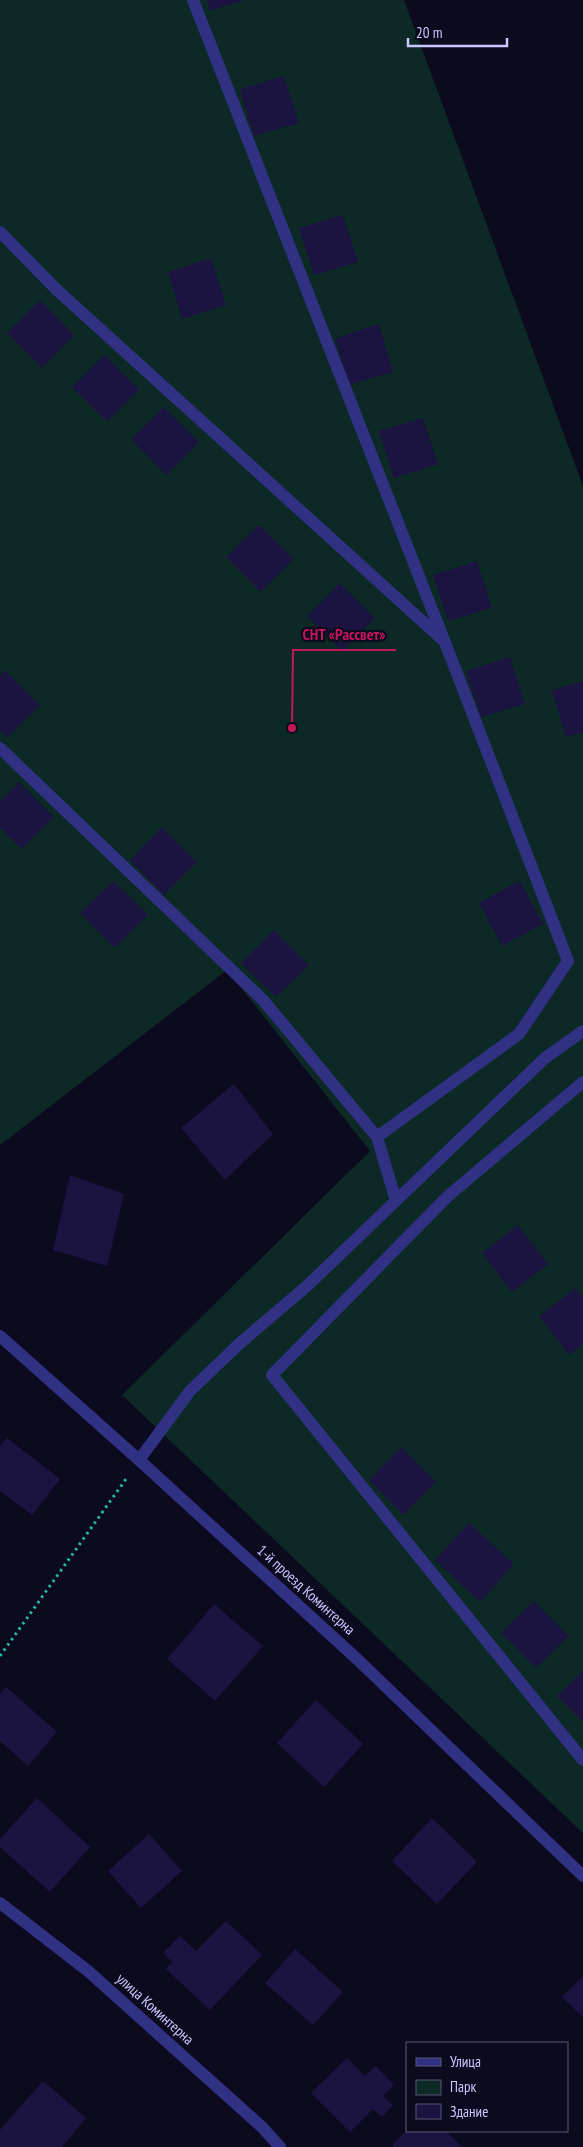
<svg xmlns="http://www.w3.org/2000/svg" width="583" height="2147" font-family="'PT Sans Narrow',sans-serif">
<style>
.green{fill:#0d2926}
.building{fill:#1b1441}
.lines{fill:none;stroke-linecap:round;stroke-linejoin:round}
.path{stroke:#22b9a8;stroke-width:3;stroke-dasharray:2.5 4;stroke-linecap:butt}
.service{stroke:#303182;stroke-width:12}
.minor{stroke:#303182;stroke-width:12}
.tertiary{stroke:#303182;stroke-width:12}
.labels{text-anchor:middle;stroke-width:4.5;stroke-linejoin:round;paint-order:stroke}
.street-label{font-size:15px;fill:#cbc7ff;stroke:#0c0a1e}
.leader{fill:none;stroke:#c2185b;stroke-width:2}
.callout-dot{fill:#c2185b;stroke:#0c0a1e;stroke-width:2}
.callout-label{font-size:16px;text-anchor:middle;font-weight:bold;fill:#c2185b;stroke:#0c0a1e;stroke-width:4.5;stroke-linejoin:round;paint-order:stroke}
</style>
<rect width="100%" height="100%" fill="#0c0a1e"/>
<path class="green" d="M 0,0 L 404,0 L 583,486 L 583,1833 L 122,1395 L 370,1151 L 227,970 L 0,1145 Z"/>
<path class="building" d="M 207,0 L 244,0 L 210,11 Z
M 284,76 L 299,123 L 254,136 L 240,89 Z
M 343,215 L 358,262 L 314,275 L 299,228 Z
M 211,258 L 226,305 L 182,319 L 168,272 Z
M 40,300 L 74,335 L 42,368 L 7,333 Z
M 379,324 L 393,372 L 349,385 L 335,338 Z
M 104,355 L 139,389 L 107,422 L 72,387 Z
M 164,407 L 199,442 L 166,475 L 131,439 Z
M 423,418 L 438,464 L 394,478 L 379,431 Z
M 259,525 L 294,559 L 261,592 L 226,557 Z
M 477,561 L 492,608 L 448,621 L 433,575 Z
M 340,583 L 375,618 L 342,651 L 307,616 Z
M 510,657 L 525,704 L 481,717 L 466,671 Z
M 5,670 L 40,705 L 7,737 L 0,730 L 0,675 Z
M 583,681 L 583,732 L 566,737 L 552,690 Z
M 19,782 L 54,817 L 22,849 L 0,828 L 0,801 Z
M 162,827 L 197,862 L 164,895 L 130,860 Z
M 113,881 L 148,915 L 115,948 L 80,913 Z
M 520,881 L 543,924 L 502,946 L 479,903 Z
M 274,930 L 309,965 L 276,997 L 241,963 Z
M 234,1084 L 273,1134 L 225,1180 L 181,1128 Z
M 70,1175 L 124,1194 L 107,1266 L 53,1250 Z
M 518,1225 L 548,1264 L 512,1292 L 482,1253 Z
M 576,1288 L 583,1297 L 583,1344 L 569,1355 L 539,1316 Z
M 7,1438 L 60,1479 L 32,1515 L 0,1491 L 0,1446 Z
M 401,1447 L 436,1482 L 403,1515 L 369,1480 Z
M 469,1523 L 514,1564 L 480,1602 L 435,1560 Z
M 534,1601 L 569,1636 L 536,1668 L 501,1633 Z
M 214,1604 L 263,1646 L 215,1701 L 167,1659 Z
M 583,1671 L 583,1722 L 557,1696 Z
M 6,1687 L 57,1732 L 28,1766 L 0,1741 L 0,1694 Z
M 316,1700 L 363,1744 L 324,1787 L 277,1743 Z
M 37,1798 L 90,1847 L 50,1892 L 0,1847 L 0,1839 Z
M 432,1818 L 477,1862 L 437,1904 L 392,1861 Z
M 149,1834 L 182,1871 L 141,1908 L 108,1871 Z
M 226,1921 L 262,1955 L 210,2010 L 166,1969 L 172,1962 L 163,1953 L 180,1936 L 196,1951 Z
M 295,1949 L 343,1992 L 313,2025 L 265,1983 Z
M 583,1976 L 583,2017 L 562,1997 Z
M 347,2058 L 365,2076 L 376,2066 L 394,2085 L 383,2096 L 393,2105 L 382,2117 L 373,2109 L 350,2132 L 311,2093 Z
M 43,2081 L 86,2118 L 62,2147 L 0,2147 L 0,2130 Z
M 406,2131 L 446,2131 L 462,2147 L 394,2147 L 392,2145 Z"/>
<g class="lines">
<path class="path" d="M 0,1656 L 126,1479"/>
<path class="service" d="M 193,0 L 453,663 L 568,961 L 519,1034 L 377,1137
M 0,232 L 57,290 L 443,640
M 0,748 L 263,1000 L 377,1137 L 396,1201
M 583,1082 L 447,1197 L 272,1375 L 583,1760
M 139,1460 L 190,1391 L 239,1344 L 307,1286 L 545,1058 L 583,1031"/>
<path class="minor" d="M 0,1336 L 139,1460 L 357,1659 L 583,1876"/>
<path class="tertiary" d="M 0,1903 L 88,1971 L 262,2127 L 280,2147"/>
</g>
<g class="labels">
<g class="street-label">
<text transform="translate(306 1590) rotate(42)" y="5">1-й проезд Коминтерна</text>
<text transform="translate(155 2009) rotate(42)" y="5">улица Коминтерна</text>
</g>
</g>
<path class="leader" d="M292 728L293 650H396"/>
<circle class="callout-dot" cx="292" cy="728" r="5"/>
<g class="callout-label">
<text x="344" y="640">СНТ «Рассвет»</text>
</g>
<rect x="406" y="2042" width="162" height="90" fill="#0c0a1e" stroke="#585678"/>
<rect x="416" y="2058" width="25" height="8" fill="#303182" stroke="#585678"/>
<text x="450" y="2067" font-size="15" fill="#cbc7ff">Улица</text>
<rect x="416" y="2080" width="25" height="15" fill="#0d2926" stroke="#585678"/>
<text x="450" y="2092" font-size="15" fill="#cbc7ff">Парк</text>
<rect x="416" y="2104" width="25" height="15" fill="#1b1441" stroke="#585678"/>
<text x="450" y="2117" font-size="15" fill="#cbc7ff">Здание</text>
<path d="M408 38v8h99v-8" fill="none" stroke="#cbc7ff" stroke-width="2.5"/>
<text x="416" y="38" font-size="15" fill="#cbc7ff" stroke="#0c0a1e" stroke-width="4" paint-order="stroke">20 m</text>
</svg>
